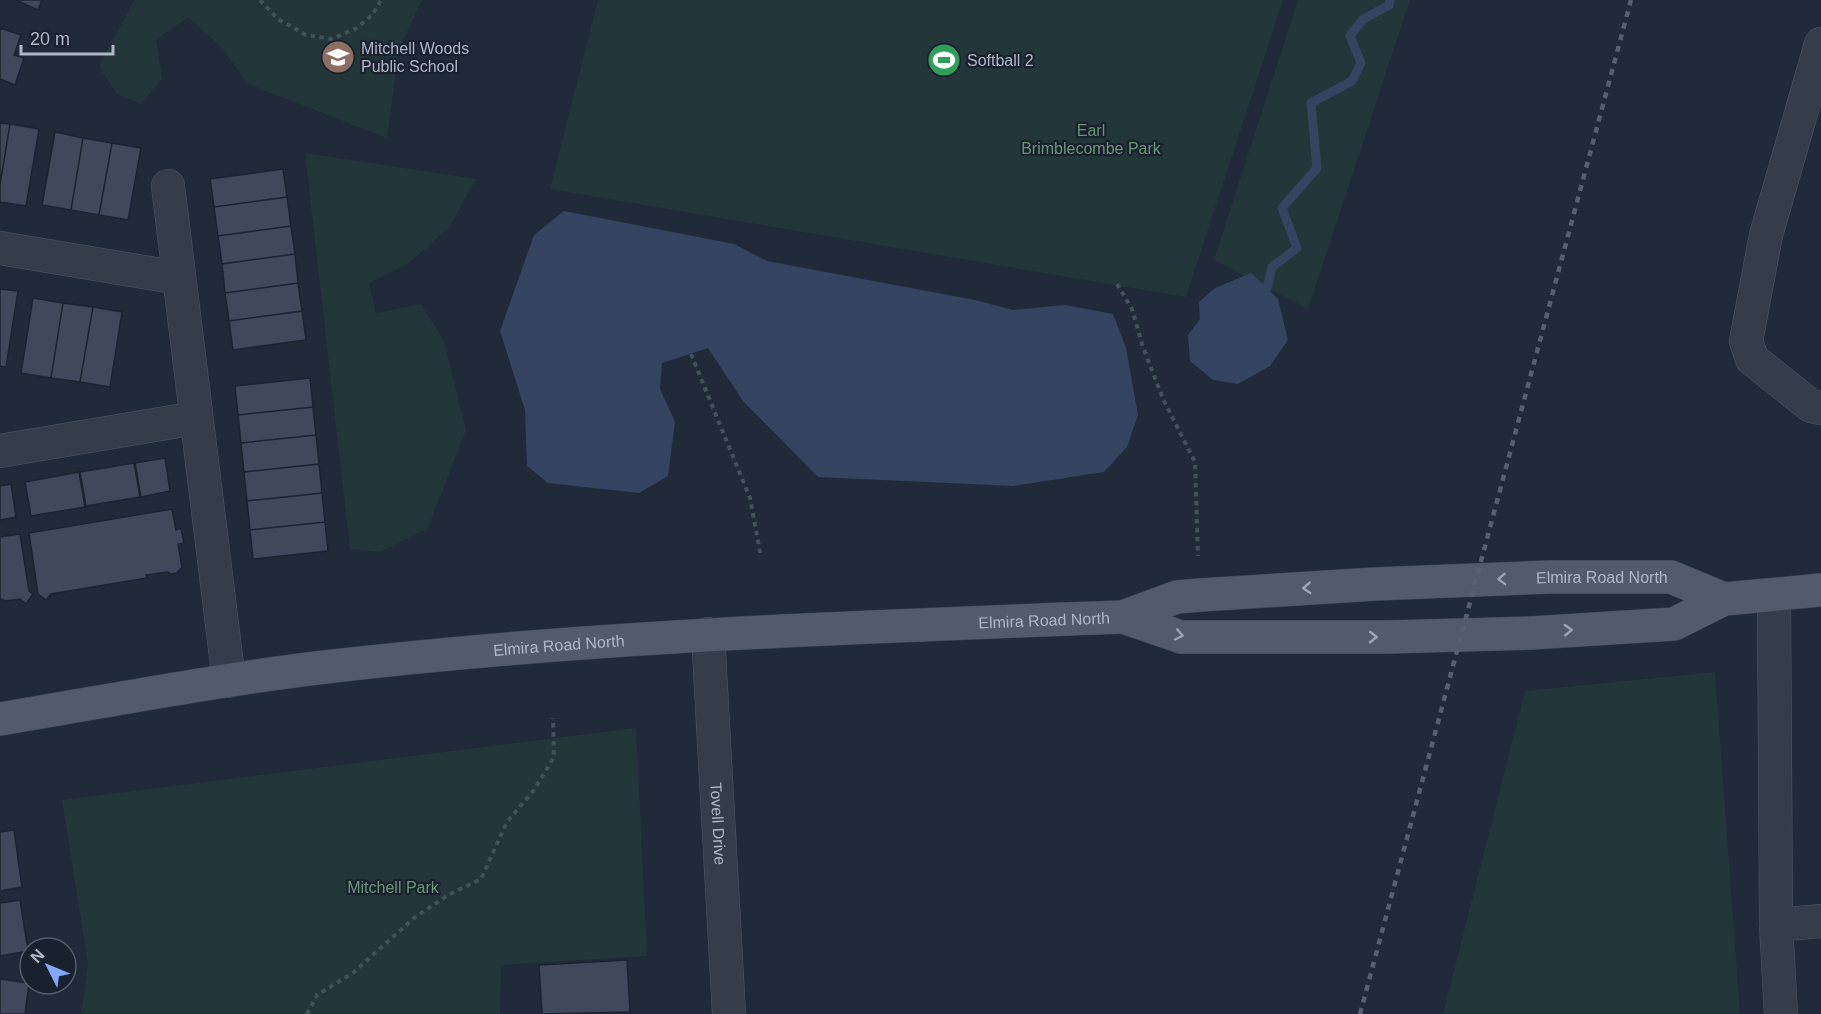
<svg xmlns="http://www.w3.org/2000/svg" width="1821" height="1014" font-family="Arial,sans-serif">
<style>
.green{fill:#23363a}
.water{fill:#354461}
.lines{fill:none;stroke-linecap:round;stroke-linejoin:round}
.stream{stroke:#354461;stroke-width:9}
.building{fill:#40495b;stroke:#1c2330;stroke-width:1.5}
.minor-casing{stroke:#525967;stroke-width:34}
.major-casing{stroke:#3e4553;stroke-width:34}
.path{stroke:#415358;stroke-width:4;stroke-dasharray:4.5 4.5;stroke-linecap:butt}
.minor{stroke:#353c4a;stroke-width:33}
.major{stroke:#535b6a;stroke-width:33}
.rail{stroke:#575f71;stroke-width:4.5;stroke-dasharray:6 6;stroke-linecap:butt}
.oneway{stroke:#9da4b4}
.labels{text-anchor:middle;stroke-width:4.5;stroke-linejoin:round;paint-order:stroke}
.poi-label{font-size:16px;fill:#afb6c6;stroke:#1a212e;text-anchor:start}
.park-label{font-size:16px;fill:#669775;stroke:#1a212e}
.street-label{font-size:16px;fill:#afb6c6;stroke:#1a212e}
</style>
<rect width="100%" height="100%" fill="#212a39"/>
<path class="green" d="M 134,0 L 422,0 L 399,49 L 387,138 L 248,84 L 221,47 L 188,17 L 156,40 L 162,79 L 141,104 L 117,94 L 99,67 Z
M 598,0 L 1283,0 L 1186,297 L 550,189 Z
M 1298,0 L 1410,0 L 1308,309 L 1214,260 Z
M 305,153 L 476,179 L 449,228 L 409,263 L 369,283 L 376,313 L 421,304 L 444,341 L 466,430 L 428,528 L 380,552 L 350,549 Z
M 1715,672 L 1740,1014 L 1443,1014 L 1525,691 Z
M 636,728 L 647,956 L 501,965 L 500,1014 L 81,1014 L 88,964 L 62,800 Z"/>
<path class="water" d="M 564,211 L 734,244 L 767,261 L 975,300 L 1013,310 L 1065,305 L 1113,314 L 1126,348 L 1138,415 L 1127,447 L 1104,472 L 1013,486 L 818,477 L 743,401 L 708,348 L 662,363 L 660,389 L 675,422 L 668,476 L 639,493 L 548,483 L 527,466 L 525,410 L 500,331 L 534,235 Z
M 1251,273 L 1278,299 L 1288,340 L 1270,366 L 1238,384 L 1213,380 L 1190,361 L 1188,335 L 1200,319 L 1199,302 L 1215,288 Z"/>
<g class="lines">
<path class="stream" d="M 1267,288 L 1272,267 L 1297,248 L 1282,208 L 1317,168 L 1311,103 L 1352,81 L 1361,63 L 1350,36 L 1362,20 L 1389,5 L 1390,0"/>
</g>
<path class="building" d="M 16,0 L 42,0 L 38,10 Z
M 0,28 L 21,35 L 14,55 L 24,58 L 15,85 L 0,79 Z
M 0,123 L 10,124 L 0,185 Z
M 10,124 L 39,129 L 26,206 L 0,202 L 0,185 Z
M 55,132 L 83,138 L 71,210 L 42,205 Z
M 83,138 L 112,143 L 99,215 L 71,210 Z
M 112,143 L 141,148 L 128,220 L 99,215 Z
M 283,169 L 287,197 L 214,207 L 210,179 Z
M 287,197 L 291,226 L 218,236 L 214,207 Z
M 291,226 L 295,254 L 222,264 L 218,236 Z
M 295,254 L 298,283 L 225,293 L 222,264 Z
M 298,283 L 302,311 L 229,321 L 225,293 Z
M 0,289 L 18,291 L 6,367 L 0,366 Z
M 33,298 L 63,303 L 51,378 L 21,373 Z
M 63,303 L 93,307 L 80,382 L 51,378 Z
M 93,307 L 122,312 L 110,387 L 80,382 Z
M 302,311 L 306,340 L 233,350 L 229,321 Z
M 310,378 L 313,407 L 238,415 L 235,386 Z
M 313,407 L 316,435 L 241,443 L 238,415 Z
M 316,435 L 319,464 L 244,472 L 241,443 Z
M 165,458 L 170,491 L 141,497 L 135,463 Z
M 134,463 L 140,497 L 86,506 L 80,472 Z
M 319,464 L 322,493 L 247,501 L 244,472 Z
M 79,472 L 85,507 L 31,516 L 25,482 Z
M 11,484 L 16,517 L 0,520 L 0,486 Z
M 322,493 L 325,522 L 250,530 L 247,501 Z
M 172,509 L 176,530 L 181,528 L 184,543 L 178,544 L 182,567 L 177,573 L 171,574 L 167,572 L 146,575 L 147,578 L 51,594 L 46,600 L 38,594 L 29,533 Z
M 325,522 L 328,551 L 253,559 L 250,530 Z
M 20,534 L 29,591 L 33,594 L 26,604 L 20,599 L 5,601 L 1,599 L 0,601 L 0,537 Z
M 14,830 L 22,887 L 0,891 L 0,832 Z
M 20,900 L 28,951 L 0,956 L 0,903 Z
M 627,960 L 630,1012 L 542,1014 L 539,965 Z
M 0,979 L 29,983 L 25,1014 L 0,1014 Z"/>
<g class="lines">
<g class="minor-casing">
<g id="minor">
<path d="M 1821,44 L 1766,235 L 1746,341 L 1752,359 L 1811,406 L 1821,408"/>
<path d="M 168,186 L 229,681"/>
<path d="M 0,248 L 179,278"/>
<path d="M 0,451 L 196,418"/>
<path d="M 1774,595 L 1776,925 L 1821,921"/>
<path id="s1" d="M 708,634 L 729,1014"/>
<path d="M 1776,925 L 1781,1014"/>
</g>
</g>
<g class="major-casing">
<g id="major">
<path d="M 1123,617 L 1181,637 L 1387,637 L 1531,633 L 1674,624 L 1724,599 L 1821,590"/>
<path id="s2" d="M 0,719 C 108,701 216,680 325,667 C 590,636 857,627 1123,617 L 1177,597 L 1201,595 L 1375,584 L 1549,577 L 1671,577 L 1724,599"/>
</g>
</g>
<path class="path" d="M 260,0 L 278,19 L 306,35 L 332,39 L 357,28 L 373,14 L 381,0
M 1117,284 L 1132,309 L 1143,347 L 1163,399 L 1195,462 L 1198,556
M 691,354 L 750,498 L 761,557
M 307,1014 L 317,995 L 354,972 L 414,918 L 448,895 L 481,879 L 507,822 L 534,790 L 554,757 L 553,718"/>
<use href="#minor" class="minor"/>
<use href="#major" class="major"/>
<path class="rail" d="M 1360,1014 L 1631,0"/>
</g>
<defs><path id="oneway-chevron" d="M-2-3.5L2.5 0L-2 3.5" fill="none" stroke-width="1.6" stroke-linecap="round" stroke-linejoin="round" transform="scale(1.5)"/></defs>
<g class="oneway">
<use href="#oneway-chevron" transform="translate(1502 579) rotate(178)"/>
<use href="#oneway-chevron" transform="translate(1307 588) rotate(176)"/>
<use href="#oneway-chevron" transform="translate(1568 630) rotate(-3)"/>
<use href="#oneway-chevron" transform="translate(1179 635) rotate(12)"/>
<use href="#oneway-chevron" transform="translate(1373 637)"/>
</g>
<defs>
<g id="school-disc" transform="scale(1.725)"><circle r="9.5" fill="#8d6e63" stroke="#1a212e"/><path d="M0-5L7-2L0 1L-7-2ZM-4 1L0 2.5L4 1V4Q0 6-4 4Z" fill="#fff"/></g>
<g id="stadium-disc" transform="scale(1.725)"><circle r="9.5" fill="#2e9e5b" stroke="#1a212e"/><path d="M0-5a6.5 5 0 1 0 0 10a6.5 5 0 1 0 0-10ZM-3.5-1.8h7v3.6h-7Z" fill="#fff"/></g>
</defs>
<g fill-rule="evenodd">
<use href="#school-disc" x="338" y="57"/>
<use href="#stadium-disc" x="944" y="60"/>
</g>
<g class="labels">
<g class="poi-label">
<text x="361" y="54">Mitchell Woods<tspan x="361" dy="18">Public School</tspan></text>
<text x="967" y="66">Softball 2</text>
</g>
<g class="park-label">
<text x="1091" y="136">Earl<tspan x="1091" dy="18">Brimblecombe Park</tspan></text>
<text x="393" y="893">Mitchell Park</text>
</g>
<g class="street-label">
<text dy="6" stroke="none"><textPath href="#s2" startOffset="1612">Elmira Road North</textPath></text>
<text dy="6" stroke="none"><textPath href="#s2" startOffset="1050">Elmira Road North</textPath></text>
<text dy="6" stroke="none"><textPath href="#s2" startOffset="564">Elmira Road North</textPath></text>
<text dy="6" stroke="none"><textPath href="#s1" startOffset="190">Tovell Drive</textPath></text>
</g>
</g>
<g transform="translate(48 966) rotate(313)"><circle r="28" fill="#1a212e" stroke="#565d6b" stroke-width="1.5"/>
<path d="M0-4.5L10 22L0 15L-10 22Z" fill="#82a7f8"/>
<text y="-9" font-size="16" font-weight="bold" text-anchor="middle" fill="#afb6c6">N</text>
</g>
<path d="M21 45v9h92v-9" fill="none" stroke="#afb6c6" stroke-width="3"/>
<text x="30" y="45" font-size="18" fill="#afb6c6" stroke="#1a212e" stroke-width="4.5" paint-order="stroke">20 m</text>
</svg>
